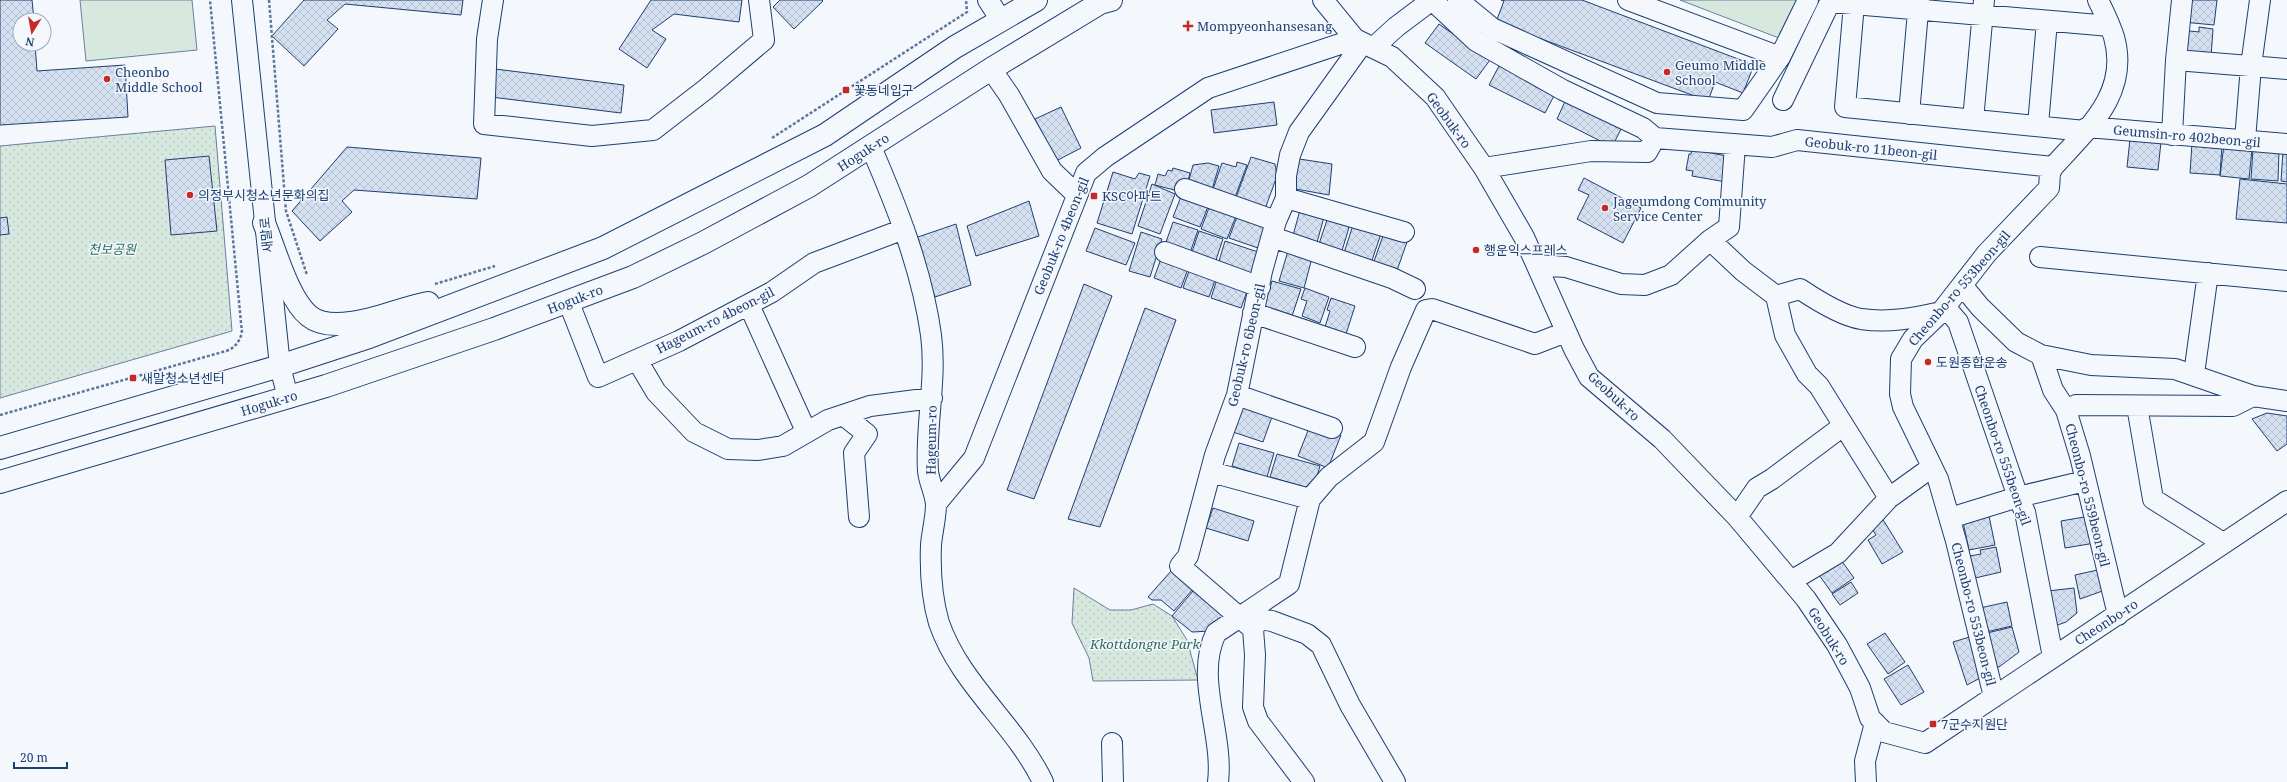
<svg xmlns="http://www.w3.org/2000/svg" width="2287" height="782" font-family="'Noto Serif','Noto Sans KR',serif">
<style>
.grass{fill:#d7e8df;stroke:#687fa3}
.park{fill:url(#park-dots);stroke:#687fa3}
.building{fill:url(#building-cross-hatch);stroke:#1d3f73}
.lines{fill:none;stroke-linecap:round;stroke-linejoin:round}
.minor-casing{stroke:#1d3f73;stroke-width:22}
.major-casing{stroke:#1d3f73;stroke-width:24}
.path{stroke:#5e769c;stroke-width:2.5;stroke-dasharray:3 2;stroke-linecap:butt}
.minor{stroke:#f4f7fb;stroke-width:20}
.major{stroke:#f4f7fb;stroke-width:22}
.poi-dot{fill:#c62828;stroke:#f4f7fb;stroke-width:1.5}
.labels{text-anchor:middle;stroke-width:3;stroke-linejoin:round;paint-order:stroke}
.poi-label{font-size:13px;fill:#1d3f73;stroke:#f4f7fb;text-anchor:start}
.street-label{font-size:13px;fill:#1d3f73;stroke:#f4f7fb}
.park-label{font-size:13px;font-style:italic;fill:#2c6c60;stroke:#f4f7fb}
</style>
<defs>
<pattern id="park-dots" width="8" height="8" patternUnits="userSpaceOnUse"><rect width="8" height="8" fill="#d7e8df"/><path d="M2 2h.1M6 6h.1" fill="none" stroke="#b8c8c3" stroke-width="1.8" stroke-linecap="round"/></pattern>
<pattern id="building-cross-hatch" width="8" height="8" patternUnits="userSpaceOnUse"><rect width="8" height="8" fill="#d5e0f0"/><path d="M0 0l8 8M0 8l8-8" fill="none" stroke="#b6c1d1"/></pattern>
</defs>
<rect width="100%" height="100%" fill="#f4f7fb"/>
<path class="grass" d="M 80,0 L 192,0 L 197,50 L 86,61 Z
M 1680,0 L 1797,0 L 1779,38 Z"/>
<path class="park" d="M 215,126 L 232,331 L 0,398 L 0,146 Z
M 1074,588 L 1110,610 L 1131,610 L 1153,604 L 1172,616 L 1187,640 L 1198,680 L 1093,681 L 1089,658 L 1072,623 Z"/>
<path class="building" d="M 0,0 L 32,0 L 34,20 L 20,20 L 20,44 L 35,44 L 37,71 L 125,65 L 128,117 L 0,125 Z
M 304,0 L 463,0 L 461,15 L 345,4 L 327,20 L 338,29 L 304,66 L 272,36 Z
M 651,0 L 742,0 L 739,22 L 674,14 L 652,30 L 666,39 L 647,68 L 619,49 Z
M 780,0 L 822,0 L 823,1 L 794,29 L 773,7 Z
M 1501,0 L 1582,0 L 1754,65 L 1743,93 L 1715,82 L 1708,101 L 1496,22 L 1504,1 Z
M 2185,0 L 2217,0 L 2214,25 L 2183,22 Z
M 1439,24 L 1490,60 L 1476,79 L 1425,43 Z
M 2199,27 L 2213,29 L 2211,57 L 2180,50 L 2181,30 L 2199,32 Z
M 1500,64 L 1556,92 L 1545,113 L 1489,85 Z
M 495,69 L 624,85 L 621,113 L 491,97 Z
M 1567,97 L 1623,125 L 1612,147 L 1557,119 Z
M 1274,102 L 1277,125 L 1214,133 L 1211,110 Z
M 1061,107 L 1081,148 L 1056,161 L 1035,119 Z
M 2130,139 L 2161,142 L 2158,170 L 2127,167 Z
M 2192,143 L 2222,145 L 2220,175 L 2190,173 Z
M 2224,145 L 2252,149 L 2249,179 L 2220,176 Z
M 347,147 L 481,158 L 477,199 L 354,190 L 342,201 L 352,212 L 320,241 L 292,211 Z
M 1692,149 L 1731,157 L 1726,182 L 1692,176 L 1693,171 L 1686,170 L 1689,154 L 1691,154 Z
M 2253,149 L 2279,151 L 2278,181 L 2251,179 Z
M 2283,151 L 2287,151 L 2287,182 L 2281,181 Z
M 209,156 L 217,231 L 171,235 L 165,160 Z
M 1251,157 L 1275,164 L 1277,176 L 1265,209 L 1234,203 Z
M 1293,158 L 1332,164 L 1329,195 L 1290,188 Z
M 1237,162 L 1247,165 L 1234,200 L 1212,192 L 1222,163 L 1236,167 Z
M 1208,163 L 1219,166 L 1211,193 L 1187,187 L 1193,165 Z
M 1173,168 L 1190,173 L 1188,181 L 1180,180 L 1178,191 L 1155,185 L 1158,174 L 1165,176 L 1168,170 L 1172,171 Z
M 1113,172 L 1135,179 L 1139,173 L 1150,176 L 1132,234 L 1097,223 Z
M 1584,178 L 1641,208 L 1623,243 L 1577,219 L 1589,195 L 1578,190 Z
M 2240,179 L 2287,184 L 2287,223 L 2236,219 Z
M 1152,184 L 1175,194 L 1160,234 L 1138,226 Z
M 1182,194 L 1209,204 L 1200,227 L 1173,217 Z
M 1029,201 L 1039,236 L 976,256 L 967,226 Z
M 1210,205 L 1236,216 L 1227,239 L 1201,229 Z
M 1300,210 L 1324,217 L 1316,246 L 1292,239 Z
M 1238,214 L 1267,224 L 1258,248 L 1229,238 Z
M 7,217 L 9,234 L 0,235 L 0,218 Z
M 1328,217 L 1350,224 L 1341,254 L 1318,247 Z
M 1173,222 L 1198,230 L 1190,253 L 1165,245 Z
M 1354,222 L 1382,231 L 1370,266 L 1343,256 Z
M 956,224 L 971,285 L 935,297 L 915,238 Z
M 1095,228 L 1135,243 L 1126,265 L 1086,251 Z
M 1199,231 L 1223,239 L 1215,263 L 1191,255 Z
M 1141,232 L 1162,239 L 1150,277 L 1129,271 Z
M 1384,233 L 1407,242 L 1395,276 L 1372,267 Z
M 1225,241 L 1258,252 L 1250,278 L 1217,268 Z
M 1288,251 L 1312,258 L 1304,288 L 1279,281 Z
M 1162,256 L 1189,266 L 1181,288 L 1154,278 Z
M 1191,265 L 1217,275 L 1209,297 L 1183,288 Z
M 1218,276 L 1249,286 L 1241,308 L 1211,298 Z
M 1272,281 L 1301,289 L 1292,316 L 1264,307 Z
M 1084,284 L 1112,296 L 1034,499 L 1007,490 Z
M 1305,288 L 1329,297 L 1320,323 L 1302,316 L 1307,301 L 1301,299 Z
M 1331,298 L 1355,306 L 1346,334 L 1325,327 L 1330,311 L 1327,310 Z
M 1145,308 L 1176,320 L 1100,527 L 1068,519 Z
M 1243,401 L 1274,411 L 1263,442 L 1233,432 Z
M 2267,413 L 2287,416 L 2287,444 L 2277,451 L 2252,419 Z
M 1311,423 L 1341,435 L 1328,468 L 1298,456 Z
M 1239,443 L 1274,453 L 1267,477 L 1232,466 Z
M 1277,454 L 1320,466 L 1313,489 L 1270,477 Z
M 1213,508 L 1254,521 L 1248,541 L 1206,528 Z
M 1989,516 L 1995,545 L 1969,550 L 1963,522 Z
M 2090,516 L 2095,543 L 2065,548 L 2061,521 Z
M 1882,518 L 1903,552 L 1882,564 L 1868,540 L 1876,535 L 1870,526 Z
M 1996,547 L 2001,572 L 1975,578 L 1970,556 L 1981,554 L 1980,550 Z
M 1841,560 L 1854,578 L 1832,593 L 1819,575 Z
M 2102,569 L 2108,589 L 2080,599 L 2075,575 Z
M 1171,571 L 1193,589 L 1174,611 L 1161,600 L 1152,600 L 1148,597 Z
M 1851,582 L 1858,593 L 1840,605 L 1832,594 Z
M 2074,588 L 2077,613 L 2066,622 L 2052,627 L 2048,591 Z
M 1193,591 L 1224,617 L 1211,631 L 1192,632 L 1172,616 Z
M 2007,602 L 2012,626 L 1986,632 L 1980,608 Z
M 2012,627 L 2019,652 L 1999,667 L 1995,666 L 1987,633 Z
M 1885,633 L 1905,662 L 1888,674 L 1867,644 Z
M 1973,636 L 1982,677 L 1967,685 L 1953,642 Z
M 1908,665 L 1924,692 L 1901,705 L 1884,679 Z"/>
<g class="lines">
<g class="minor-casing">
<path id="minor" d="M 242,0 L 280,366 L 288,398
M 493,0 L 487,39 L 484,124 L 592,136 L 653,130 L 706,89 L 764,40 L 759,0
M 988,0 L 1001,20
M 1323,0 L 1355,39 L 1392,57 L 1435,97 L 1484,168 L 1524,237 L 1574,349 L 1589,377 L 1662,439 L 1737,517 L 1806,599 L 1837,645 L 1851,671 L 1860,688 L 1870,718 L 1884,732 L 1925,743 L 2287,501
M 1432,0 L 1476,41 L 1563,90 L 1643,128 L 1655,138
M 1458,0 L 1492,28 L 1657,103 L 1743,110 L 1780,57 L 1808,0
M 1628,0 L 1780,57
M 1830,2 L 2110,26
M 1854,4 L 1845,107 L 2085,131
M 1373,48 L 1396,27 L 1432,0
M 2176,60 L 2287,69
M 991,69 L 1009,95 L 1052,171 L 1076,194
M 1783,100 L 1831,0
M 1909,114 L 1919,0
M 1973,120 L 1984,0
M 2038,125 L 2047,21
M 2088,127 L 2287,144
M 2172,135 L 2176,60 L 2182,0
M 2245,140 L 2251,66 L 2260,0
M 871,147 C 897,207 922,270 931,335 C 937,380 925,426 928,471 C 929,482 935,493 936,504 C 936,518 932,532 931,545 C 930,570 932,599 939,623 C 960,684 1016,725 1043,782
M 1484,168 L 1591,151 L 1647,152 L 1655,138 L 1772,147 L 1797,140 L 2053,167
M 1185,189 L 1276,221
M 1286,198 L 1404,232
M 1272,237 L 1392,278 L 1415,289
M 1710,240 L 1743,271 L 1776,296
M 1165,252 L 1260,287
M 2040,257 L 2287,281
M 1537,265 L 1566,267 L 1621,284 L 1645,285 L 1671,275 L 1710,240 L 1729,227 L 1735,145
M 1962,285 L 1980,307 L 2016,342 L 2041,355 L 2091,365 L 2175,369 L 2253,396 L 2287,401
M 569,303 L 598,377 L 679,341 L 772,292 L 814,263 L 904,229
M 749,305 L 806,431
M 1945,307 L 1958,322 L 2018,497 L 2025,512 L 2053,657
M 1253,313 L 1355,347
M 2041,355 L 2053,390 L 2066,410 L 2080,456 L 2118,615
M 637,360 L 656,392 L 694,432 L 728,449 L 758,450 L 783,446 L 828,420 L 870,406 L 932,398
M 2194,374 L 2208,273
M 1237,395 L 1332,428
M 2137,406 L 2153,499 L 2223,543
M 2066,410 L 2076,405 L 2233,406 L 2253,396
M 843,415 L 867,434 L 854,453 L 859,517
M 1211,472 L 1310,499
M 1889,498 L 1819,386 L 1807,374 L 1785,335 L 1776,296 L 1800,289 C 1815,299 1843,316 1861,319 C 1889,323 1915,318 1941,312
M 936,504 L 974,458 L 1086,173 L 1105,157 L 1208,88 L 1355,39
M 1737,517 L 1757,488 L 1772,479 L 1843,426
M 1950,518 L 2018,497 L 2085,481
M 1791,581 L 1838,553 L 1889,498 L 1932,467
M 1253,629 L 1180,566 L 1188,556 L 1215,455 L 1237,395 L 1262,271 L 1276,221 L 1286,198 L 1286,176 L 1290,155 L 1299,132 L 1362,44
M 1994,697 L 1956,541 L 1938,479 L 1903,407 L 1900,394 L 1901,359 L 1913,339 L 1941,312 L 1987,253 L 2049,188 L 2050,173 L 2053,167 C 2087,129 2130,94 2114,37 C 2110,24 2104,12 2098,0
M 1112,743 L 1113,782
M 1218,782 C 1224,734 1194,678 1216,633 L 1289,584 L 1310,499 L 1329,477 L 1374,442 L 1401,367 L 1426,310 L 1432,309 L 1535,344 L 1566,332
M 1304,782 L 1258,721 L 1253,707 L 1255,655 L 1253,629 L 1259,619 L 1272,621 L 1307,634 L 1321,645 L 1350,705 L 1395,782
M 1866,782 L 1865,761 L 1875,723"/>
</g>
<g class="major-casing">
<path id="major" d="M 264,223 C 275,249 288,299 309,316 C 320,325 337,325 351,323 C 377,320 402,308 428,303
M 0,448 L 280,366 L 369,337 L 603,248 L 825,135 L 955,47 L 1036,0
M 0,482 L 326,386 L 494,329 L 633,277 L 703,243 L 809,186 L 991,69 L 1100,3 L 1111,0"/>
</g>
<path class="path" d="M 269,0 L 286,211 L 307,275
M 772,138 L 967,12 L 966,0
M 435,284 L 495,266
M 0,415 L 226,351 C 235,348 239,342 242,333 L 210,0"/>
<use href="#minor" class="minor"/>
<use href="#major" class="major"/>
</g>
<g class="poi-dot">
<path d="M1186 20h4v4h4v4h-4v4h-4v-4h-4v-4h4z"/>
<circle cx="1667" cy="72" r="4"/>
<circle cx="107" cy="79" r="4"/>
<rect x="842" y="86" width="8" height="8" rx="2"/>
<circle cx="190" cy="195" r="4"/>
<rect x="1090" y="192" width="8" height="8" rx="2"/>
<circle cx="1605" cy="208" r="4"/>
<circle cx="1476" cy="250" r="4"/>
<circle cx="1928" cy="362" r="4"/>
<rect x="129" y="374" width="8" height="8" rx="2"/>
<rect x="1929" y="720" width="8" height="8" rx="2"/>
</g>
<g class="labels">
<g class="poi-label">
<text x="1197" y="31">Mompyeonhansesang</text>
<text x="1675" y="70">Geumo Middle<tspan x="1675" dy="15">School</tspan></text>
<text x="115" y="77">Cheonbo<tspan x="115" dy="15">Middle School</tspan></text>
<text x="854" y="95">꽃동네입구</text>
<text x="198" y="200">의정부시청소년문화의집</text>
<text x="1102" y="201">KSC아파트</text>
<text x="1613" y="206">Jageumdong Community<tspan x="1613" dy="15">Service Center</tspan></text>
<text x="1484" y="255">행운익스프레스</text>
<text x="1936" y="367">도원종합운송</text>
<text x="141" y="383">새말청소년센터</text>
<text x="1941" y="729">7군수지원단</text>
</g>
<g class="street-label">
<text transform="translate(1449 120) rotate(54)" y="5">Geobuk-ro</text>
<text transform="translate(2187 136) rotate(5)" y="5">Geumsin-ro 402beon-gil</text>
<text transform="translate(1871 148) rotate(6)" y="5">Geobuk-ro 11beon-gil</text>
<text transform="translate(863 152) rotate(-33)" y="5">Hoguk-ro</text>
<text transform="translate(266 235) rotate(-96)" y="5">새말로</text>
<text transform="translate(1061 236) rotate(-68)" y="5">Geobuk-ro 4beon-gil</text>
<text transform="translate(1959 288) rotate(-49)" y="5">Cheonbo-ro 553beon-gil</text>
<text transform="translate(575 299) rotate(-21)" y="5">Hoguk-ro</text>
<text transform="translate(715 320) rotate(-27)" y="5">Hageum-ro 4beon-gil</text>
<text transform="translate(1246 345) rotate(-77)" y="5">Geobuk-ro 6beon-gil</text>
<text transform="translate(1614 396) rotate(43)" y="5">Geobuk-ro</text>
<text transform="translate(269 403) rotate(-17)" y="5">Hoguk-ro</text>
<text transform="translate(931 440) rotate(-89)" y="5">Hageum-ro</text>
<text transform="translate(2003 455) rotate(71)" y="5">Cheonbo-ro 555beon-gil</text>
<text transform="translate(2088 495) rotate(76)" y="5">Cheonbo-ro 559beon-gil</text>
<text transform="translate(1974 614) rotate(76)" y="5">Cheonbo-ro 553beon-gil</text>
<text transform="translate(2106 622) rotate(-33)" y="5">Cheonbo-ro</text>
<text transform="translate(1829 636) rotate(58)" y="5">Geobuk-ro</text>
</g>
<g class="park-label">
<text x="112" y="254">천보공원</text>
<text x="1145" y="649">Kkottdongne Park</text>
</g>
</g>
<g transform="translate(32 32) rotate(191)"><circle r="19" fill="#f4f7fb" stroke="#9eadc5"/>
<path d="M0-3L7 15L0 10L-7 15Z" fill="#c62828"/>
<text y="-6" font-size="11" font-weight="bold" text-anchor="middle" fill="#1d3f73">N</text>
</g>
<path d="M14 762v6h53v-6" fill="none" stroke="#1d3f73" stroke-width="2"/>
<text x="20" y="762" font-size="12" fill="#1d3f73" stroke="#f4f7fb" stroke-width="3" paint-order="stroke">20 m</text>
</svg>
